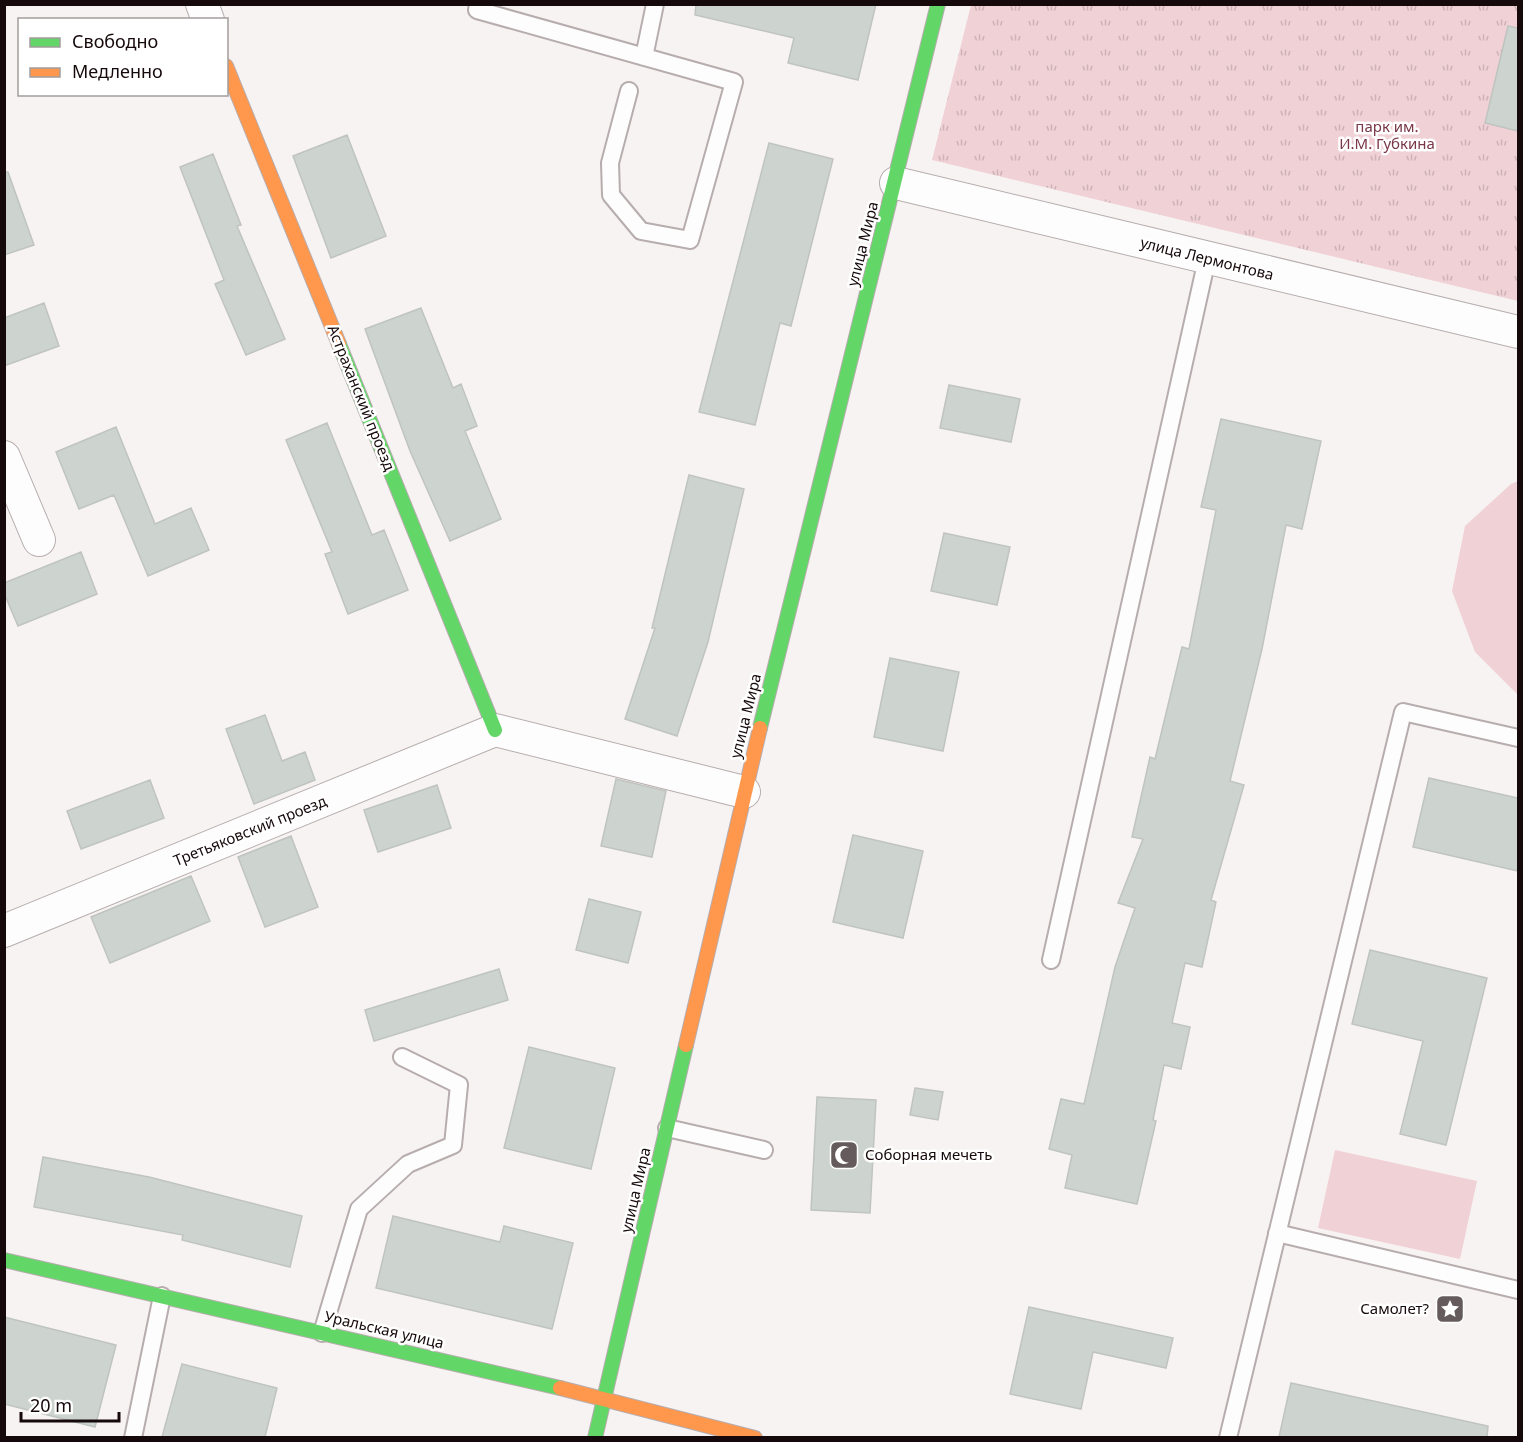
<svg xmlns="http://www.w3.org/2000/svg" width="1523" height="1442" font-family="'Noto Sans',sans-serif">
<style>
.grass{fill:#f0d1d6}
.park{fill:url(#park-tufts)}
.building{fill:#cdd3cf;stroke:#bfc4c0;stroke-width:1.5}
.lines{fill:none;stroke-linecap:round;stroke-linejoin:round}
.lane-casing{stroke:#b7adae;stroke-width:20}
.street-casing{stroke:#b7adae;stroke-width:34}
.fast-casing{stroke:#b7adae;stroke-width:16}
.slow-casing{stroke:#b7adae;stroke-width:16}
.lane{stroke:#fefdfd;stroke-width:16}
.street{stroke:#fefdfd;stroke-width:32}
.fast{stroke:#63d668;stroke-width:14}
.slow{stroke:#ff974d;stroke-width:14}
.labels{text-anchor:middle;stroke-width:5;stroke-linejoin:round;paint-order:stroke}
.park-label{font-size:15px;fill:#793747;stroke:#fff}
.street-label{font-size:15px;fill:#16090b;stroke:#fff}
.poi-label{font-size:15px;fill:#16090b;stroke:#fff;text-anchor:start}
</style>
<defs>
<pattern id="park-tufts" width="24" height="20" patternUnits="userSpaceOnUse" patternTransform="scale(1.5)"><rect width="24" height="20" fill="#f0d1d6"/><path d="M3 7l-1-3M5 7V3M7 7l1-3M15 17l-1-3M17 17v-4M19 17l1-3" fill="none" stroke="#cdb2b6"/></pattern>
</defs>
<rect width="100%" height="100%" fill="#f8f3f3"/>
<path class="grass" d="M 1518,481 L 1518,695 L 1475,652 L 1452,591 L 1465,526 L 1511,484 Z
M 1335,1150 L 1477,1181 L 1460,1259 L 1318,1228 Z"/>
<path class="park" d="M 971,5 L 1518,5 L 1518,301 L 932,160 Z"/>
<path class="building" d="M 696,4 L 876,4 L 858,80 L 788,63 L 794,38 L 695,15 Z
M 1508,26 L 1518,28 L 1518,131 L 1485,123 Z
M 347,135 L 386,236 L 331,258 L 293,156 Z
M 769,143 L 833,159 L 791,326 L 780,323 L 755,425 L 699,412 Z
M 213,154 L 241,225 L 237,226 L 285,339 L 246,355 L 215,284 L 224,280 L 180,167 Z
M 4,172 L 8,172 L 34,245 L 4,255 Z
M 44,303 L 59,346 L 4,366 L 4,318 Z
M 421,308 L 453,388 L 461,384 L 477,426 L 465,431 L 501,519 L 450,541 L 410,451 L 365,329 Z
M 949,385 L 1020,399 L 1011,442 L 940,428 Z
M 1221,419 L 1321,441 L 1302,529 L 1286,525 L 1262,649 L 1230,781 L 1244,785 L 1211,900 L 1216,902 L 1202,967 L 1185,963 L 1172,1023 L 1190,1027 L 1181,1069 L 1164,1065 L 1153,1120 L 1156,1121 L 1137,1204 L 1065,1188 L 1072,1155 L 1049,1149 L 1061,1099 L 1084,1104 L 1115,967 L 1135,908 L 1118,903 L 1143,839 L 1132,837 L 1150,757 L 1155,759 L 1182,647 L 1189,649 L 1216,510 L 1201,507 Z
M 327,423 L 372,535 L 384,530 L 408,590 L 348,614 L 325,554 L 332,552 L 286,440 Z
M 116,427 L 155,524 L 191,508 L 209,550 L 148,576 L 114,495 L 79,509 L 56,452 Z
M 689,475 L 744,489 L 708,642 L 677,736 L 625,719 L 655,628 L 652,628 Z
M 944,533 L 1010,547 L 997,605 L 931,591 Z
M 81,552 L 97,594 L 18,626 L 4,593 L 4,583 Z
M 890,658 L 959,672 L 943,751 L 874,737 Z
M 265,715 L 282,761 L 305,752 L 315,780 L 254,804 L 226,729 Z
M 1429,778 L 1518,798 L 1518,871 L 1413,847 Z
M 616,779 L 666,791 L 652,857 L 601,846 Z
M 150,780 L 164,818 L 81,849 L 67,811 Z
M 437,785 L 451,828 L 378,852 L 364,810 Z
M 853,835 L 923,851 L 903,938 L 833,922 Z
M 291,836 L 318,907 L 265,927 L 238,857 Z
M 191,876 L 210,921 L 110,963 L 91,917 Z
M 589,899 L 641,912 L 628,963 L 576,950 Z
M 1370,950 L 1487,978 L 1446,1145 L 1400,1134 L 1423,1041 L 1352,1024 Z
M 499,969 L 508,1000 L 374,1041 L 365,1010 Z
M 529,1047 L 615,1068 L 591,1169 L 504,1148 Z
M 915,1088 L 943,1092 L 938,1120 L 910,1115 Z
M 817,1097 L 876,1100 L 870,1213 L 811,1210 Z
M 43,1157 L 149,1177 L 302,1216 L 290,1267 L 182,1240 L 183,1235 L 34,1207 Z
M 393,1216 L 500,1242 L 504,1226 L 573,1243 L 552,1329 L 376,1288 Z
M 1029,1307 L 1173,1338 L 1166,1368 L 1093,1352 L 1081,1409 L 1010,1394 Z
M 4,1317 L 116,1345 L 95,1427 L 4,1404 Z
M 182,1364 L 277,1388 L 265,1437 L 162,1437 Z
M 1291,1383 L 1488,1426 L 1487,1437 L 1279,1437 Z"/>
<g class="lines">
<g class="lane-casing">
<path id="lane" d="M 478,4 L 477,10 L 734,82 L 690,240 L 641,231 L 611,195 L 610,163 L 629,91
M 644,57 L 655,4
M 1051,960 L 1207,259
M 667,1128 L 764,1150
M 1277,1233 L 1518,1290
M 322,1333 L 359,1209 L 408,1164 L 453,1145 L 459,1085 L 402,1057
M 133,1438 L 162,1296
M 1228,1438 L 1403,712 L 1518,738"/>
</g>
<g class="street-casing">
<path id="street" d="M 202,4 L 208,20
M 896,183 L 1518,332
M 4,457 L 39,540
M 4,931 L 495,730 L 744,792"/>
</g>
<g class="fast-casing">
<path id="fast" d="M 339,344 L 495,730
M 760,728 L 938,4
M 4,1260 L 560,1388
M 595,1438 L 686,1045"/>
</g>
<g class="slow-casing">
<path id="slow" d="M 226,66 L 339,344
M 686,1045 L 760,728
M 560,1388 L 755,1438"/>
</g>
<use href="#lane" class="lane"/>
<use href="#street" class="street"/>
<use href="#fast" class="fast"/>
<use href="#slow" class="slow"/>
</g>
<defs>
<g id="mosque-square" transform="scale(1.5)"><rect x="-9" y="-9" width="18" height="18" rx="4" fill="#655b5c" stroke="#fff"/><path d="M3.5-4.9A6 6 0 1 0 3.5 4.9A5 5 0 1 1 3.5-4.9Z" fill="#fff"/></g>
<g id="sight-square" transform="scale(1.5)"><rect x="-9" y="-9" width="18" height="18" rx="4" fill="#655b5c" stroke="#fff"/><path d="M0-6L1.8-2.2L6-1.7L2.9 1.2L3.7 5.4L0 3.3L-3.7 5.4L-2.9 1.2L-6-1.7L-1.8-2.2Z" fill="#fff"/></g>
</defs>
<g fill-rule="evenodd">
<use href="#mosque-square" x="844" y="1155"/>
<use href="#sight-square" x="1450" y="1309"/>
</g>
<g class="labels">
<g class="park-label">
<text x="1387" y="132">парк им.<tspan x="1387" dy="17">И.М. Губкина</tspan></text>
</g>
<g class="street-label">
<text transform="translate(863 244) rotate(-76)" y="5">улица Мира</text>
<text transform="translate(1207 259) rotate(14)" y="5">улица Лермонтова</text>
<text transform="translate(361 398) rotate(68)" y="5">Астраханский проезд</text>
<text transform="translate(746 716) rotate(-76)" y="5">улица Мира</text>
<text transform="translate(250 831) rotate(-22)" y="5">Третьяковский проезд</text>
<text transform="translate(636 1190) rotate(-77)" y="5">улица Мира</text>
<text transform="translate(384 1330) rotate(13)" y="5">Уральская улица</text>
</g>
<g class="poi-label">
<text x="865" y="1160">Соборная мечеть</text>
<text x="1429" y="1314" text-anchor="end">Самолет?</text>
</g>
</g>
<rect width="1523" height="1442" fill="none" stroke="#16090b" stroke-width="12"/>
<rect x="18" y="18" width="210" height="78" fill="#ffffff" stroke="#a29d9d" stroke-width="1.5"/>
<rect x="30" y="38" width="30" height="9" fill="#63d668" stroke="#a29d9d" stroke-width="1.5"/>
<text x="72" y="48" font-size="18" fill="#16090b">Свободно</text>
<rect x="30" y="68" width="30" height="9" fill="#ff974d" stroke="#a29d9d" stroke-width="1.5"/>
<text x="72" y="78" font-size="18" fill="#16090b">Медленно</text>
<path d="M21 1412v9h98v-9" fill="none" stroke="#16090b" stroke-width="3"/>
<text x="30" y="1412" font-size="18" fill="#16090b" stroke="#ffffff" stroke-width="4.5" paint-order="stroke">20 m</text>
</svg>
